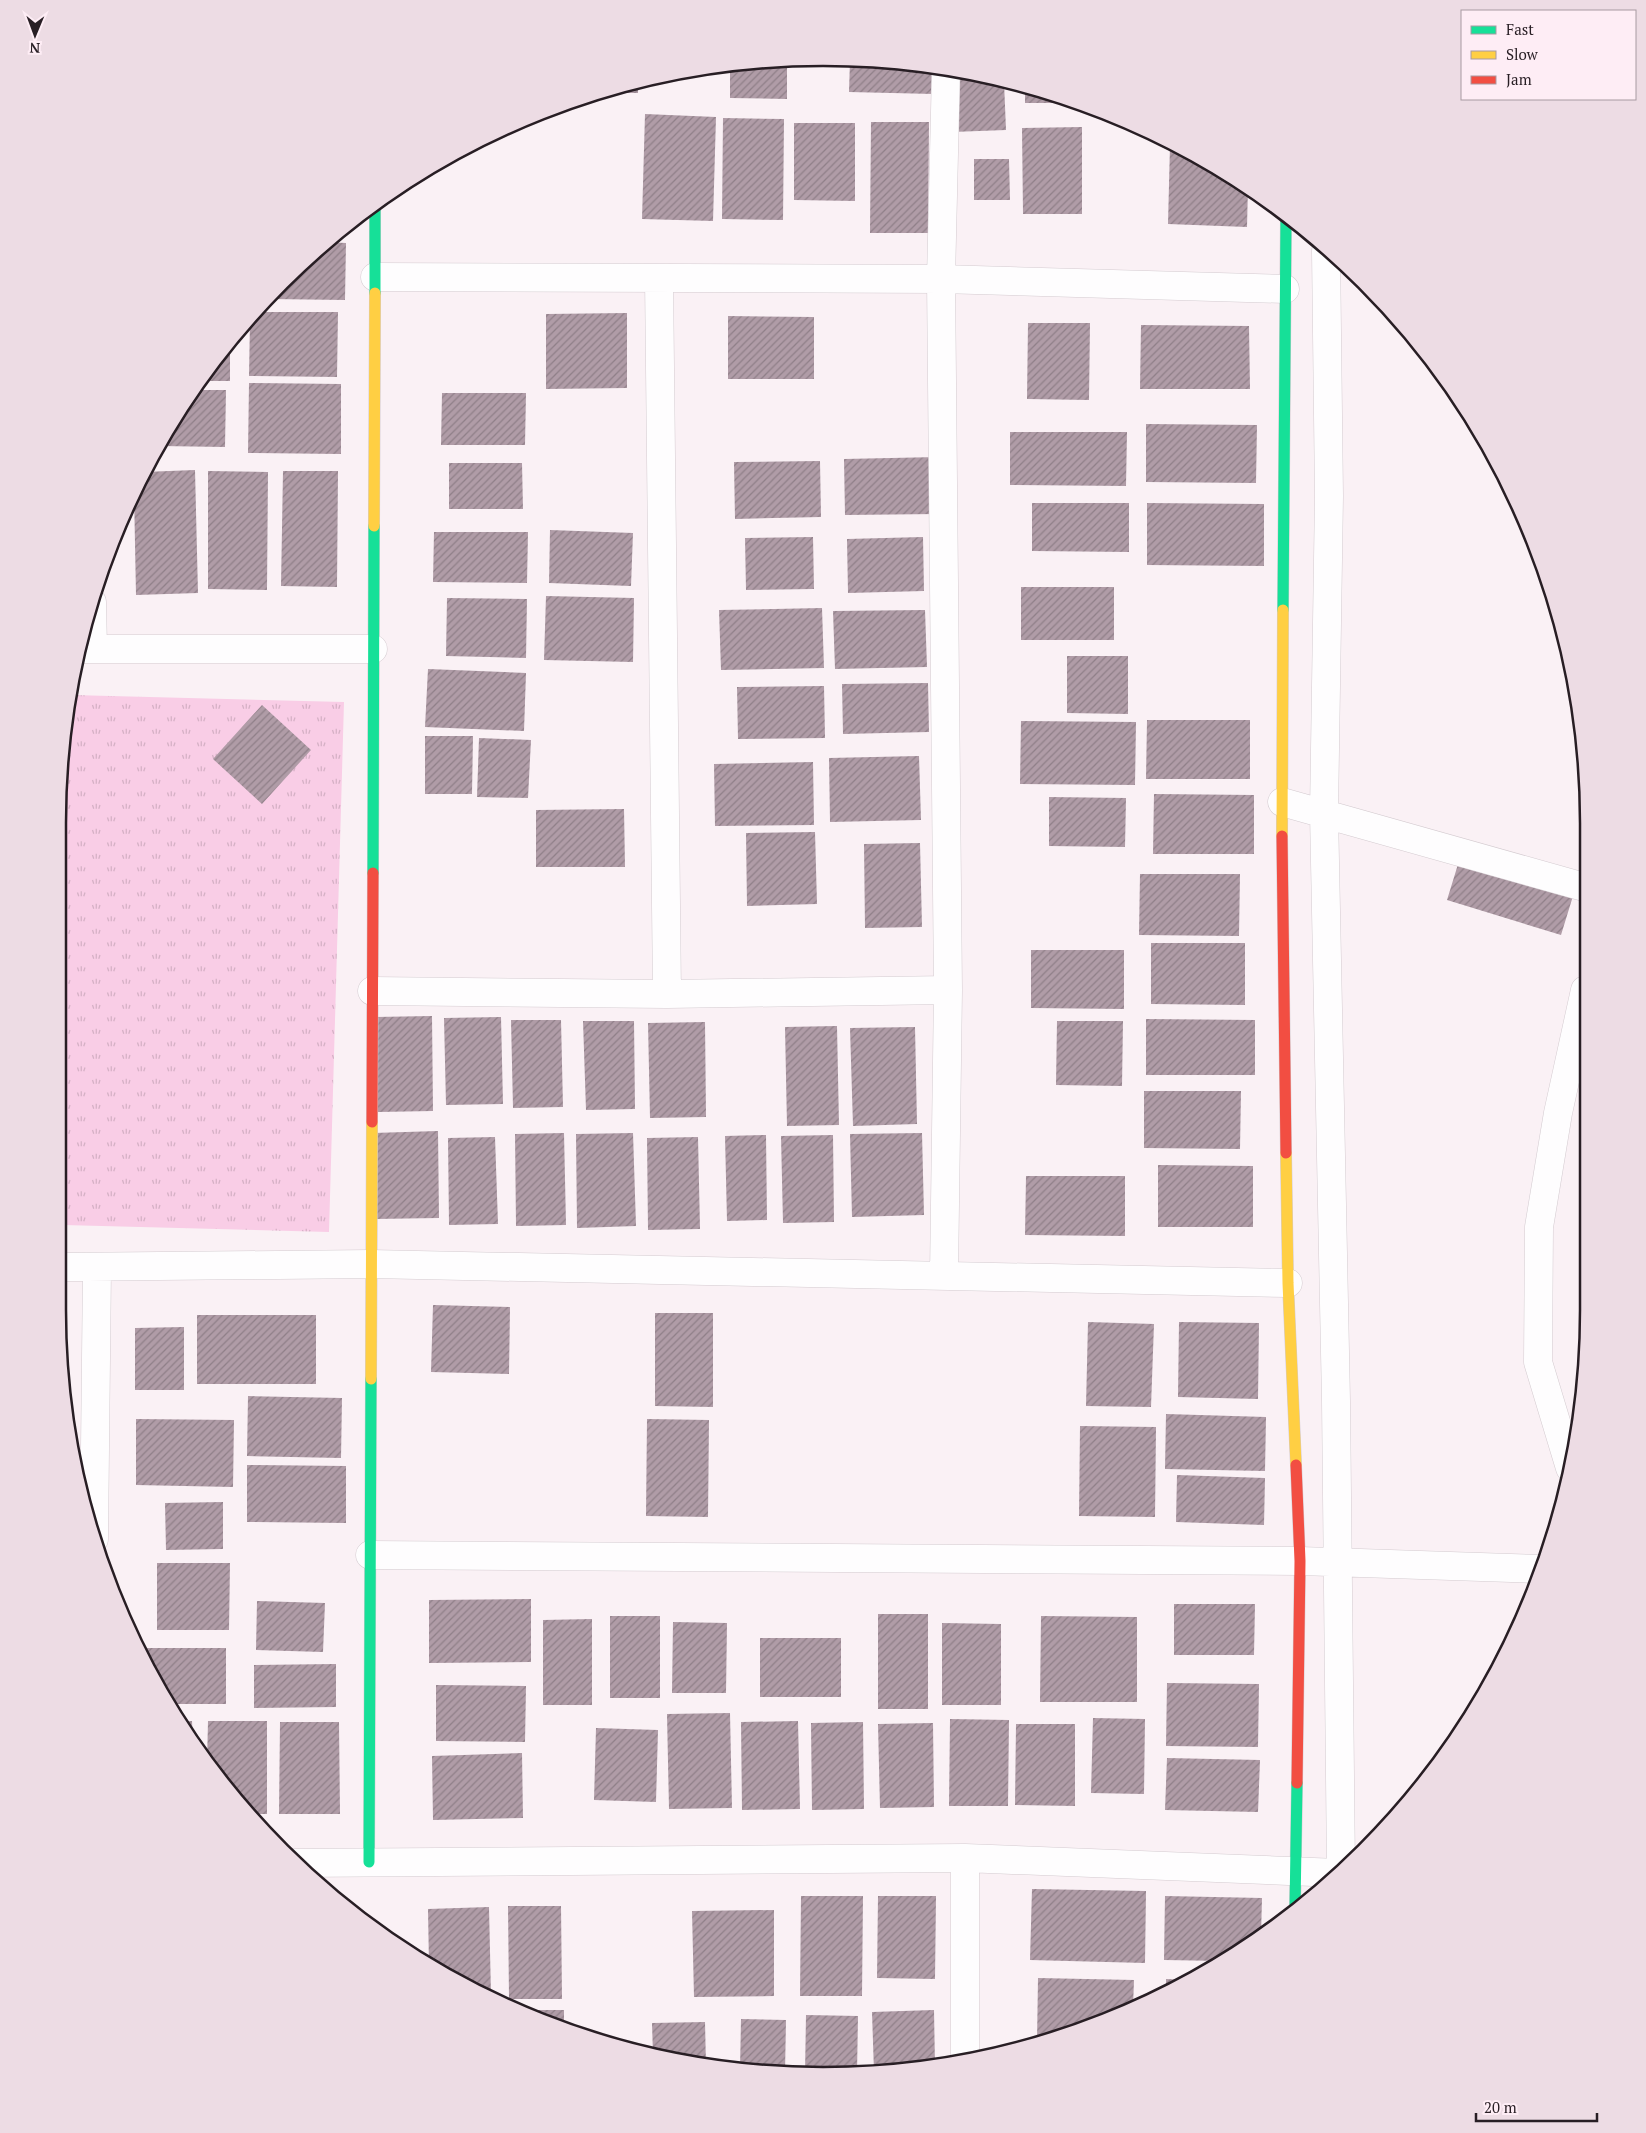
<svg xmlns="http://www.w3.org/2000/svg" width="1646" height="2133" font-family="'PT Serif',serif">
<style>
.park{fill:url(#park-tufts)}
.building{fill:url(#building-hatch)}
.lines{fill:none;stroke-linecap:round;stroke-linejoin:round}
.street-casing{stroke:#d4cbd0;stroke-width:29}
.fast-casing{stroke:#d4cbd0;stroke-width:12}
.slow-casing{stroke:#d4cbd0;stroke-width:12}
.jam-casing{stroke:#d4cbd0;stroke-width:12}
.street{stroke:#fefdfe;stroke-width:28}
.fast{stroke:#16e098;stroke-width:11}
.slow{stroke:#ffcf43;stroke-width:11}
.jam{stroke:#f24e42;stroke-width:11}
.rim{fill:none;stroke:#281e24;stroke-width:2.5}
</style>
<defs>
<pattern id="park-tufts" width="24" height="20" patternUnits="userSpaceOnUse" patternTransform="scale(1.25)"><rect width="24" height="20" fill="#f9cde6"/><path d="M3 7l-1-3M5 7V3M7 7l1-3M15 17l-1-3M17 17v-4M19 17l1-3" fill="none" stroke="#d5b0c5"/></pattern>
<pattern id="building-hatch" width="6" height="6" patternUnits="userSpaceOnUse" patternTransform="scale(1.25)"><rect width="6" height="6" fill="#b09ca7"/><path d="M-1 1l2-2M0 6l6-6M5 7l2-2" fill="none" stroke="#8f7f88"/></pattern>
</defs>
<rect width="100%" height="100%" fill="#faf1f5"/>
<path class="park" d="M 72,695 L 344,702 L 329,1232 L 63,1225 L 59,773 Z"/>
<path class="building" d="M 850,60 L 934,68 L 934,94 L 849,92 Z
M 787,61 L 787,99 L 730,98 L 730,67 Z
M 951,70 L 973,72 L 1004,82 L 1006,130 L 952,132 Z
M 638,83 L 638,93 L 607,93 L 607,92 Z
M 1025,88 L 1071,102 L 1071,103 L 1025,103 Z
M 645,114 L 716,117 L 713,221 L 642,219 Z
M 723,118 L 784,119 L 783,220 L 722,219 Z
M 871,122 L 929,122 L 928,233 L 870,233 Z
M 794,123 L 855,123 L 855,201 L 794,200 Z
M 1082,127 L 1082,214 L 1023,214 L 1022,128 Z
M 1170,145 L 1248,186 L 1247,227 L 1168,224 Z
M 974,159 L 1009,159 L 1010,200 L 974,200 Z
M 325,242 L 346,243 L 345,300 L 270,299 Z
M 258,312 L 338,312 L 337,377 L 249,376 L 250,321 Z
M 627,313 L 627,388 L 546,389 L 546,314 Z
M 728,316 L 814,317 L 814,379 L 728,379 Z
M 1028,323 L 1090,323 L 1089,400 L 1027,399 Z
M 1141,325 L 1249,326 L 1250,389 L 1140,389 Z
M 230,341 L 230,381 L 201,381 L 216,357 Z
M 249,383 L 341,384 L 341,454 L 248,453 Z
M 195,390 L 226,390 L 225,447 L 160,446 Z
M 442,393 L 526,393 L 525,445 L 441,445 Z
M 1146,424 L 1257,425 L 1256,483 L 1146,482 Z
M 1010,432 L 1127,432 L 1126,486 L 1010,485 Z
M 938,457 L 938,514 L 845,515 L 844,459 Z
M 820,461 L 821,517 L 735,519 L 734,462 Z
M 449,463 L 522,463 L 523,509 L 449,509 Z
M 195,470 L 198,593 L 136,595 L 134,492 L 137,484 L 144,472 Z
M 208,471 L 268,472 L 267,590 L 208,589 Z
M 283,471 L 338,471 L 337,587 L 281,586 Z
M 1032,503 L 1129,503 L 1129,552 L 1032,551 Z
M 1147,503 L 1264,504 L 1264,566 L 1147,565 Z
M 550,530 L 633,533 L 631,586 L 549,583 Z
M 434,532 L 528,532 L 527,583 L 433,582 Z
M 813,537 L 814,589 L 746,590 L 745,538 Z
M 923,537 L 924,591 L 848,593 L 847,539 Z
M 1021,587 L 1114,587 L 1114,640 L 1021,640 Z
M 546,596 L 634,598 L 633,662 L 544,660 Z
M 447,598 L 527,599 L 526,658 L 446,656 Z
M 822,608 L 824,668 L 721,670 L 719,610 Z
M 925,610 L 927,667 L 835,669 L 833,611 Z
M 1067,656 L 1128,656 L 1128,714 L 1067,713 Z
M 428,669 L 526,673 L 524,731 L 425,727 Z
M 928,683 L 929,732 L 843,734 L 842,684 Z
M 824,686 L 825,738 L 738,739 L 737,687 Z
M 262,705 L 311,750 L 262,804 L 213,759 Z
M 1147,720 L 1250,720 L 1250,779 L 1146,779 Z
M 1021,721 L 1136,722 L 1135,785 L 1020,784 Z
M 425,736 L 473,736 L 472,794 L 425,794 Z
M 479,738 L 531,740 L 528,798 L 477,797 Z
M 919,756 L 921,820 L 830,822 L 829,758 Z
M 813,762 L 814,825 L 715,826 L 714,764 Z
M 1154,794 L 1254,795 L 1254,854 L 1153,854 Z
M 1049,797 L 1126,798 L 1125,847 L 1049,846 Z
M 624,809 L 625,867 L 536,867 L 536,810 Z
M 815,832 L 817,904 L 747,906 L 746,833 Z
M 920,843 L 922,927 L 865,928 L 864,844 Z
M 1459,861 L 1573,896 L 1561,935 L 1447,900 Z
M 1140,874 L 1240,874 L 1239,936 L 1139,935 Z
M 1151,943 L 1245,943 L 1245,1005 L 1151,1004 Z
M 1031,950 L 1124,950 L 1124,1009 L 1031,1008 Z
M 432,1016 L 433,1111 L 378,1112 L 375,1017 Z
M 501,1017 L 503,1104 L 446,1105 L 444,1018 Z
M 1146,1019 L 1255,1020 L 1255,1075 L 1146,1075 Z
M 511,1020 L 561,1020 L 563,1107 L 513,1108 Z
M 583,1021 L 634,1021 L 635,1109 L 586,1110 Z
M 1057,1021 L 1123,1021 L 1122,1086 L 1056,1085 Z
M 705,1022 L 706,1117 L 650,1118 L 648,1023 Z
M 837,1026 L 839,1125 L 787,1126 L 785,1027 Z
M 915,1027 L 917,1124 L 853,1126 L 850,1028 Z
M 1144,1091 L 1241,1091 L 1240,1149 L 1144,1148 Z
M 438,1131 L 439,1218 L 375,1219 L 373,1133 Z
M 564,1133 L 566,1225 L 516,1226 L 515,1134 Z
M 633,1133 L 636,1226 L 577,1228 L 576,1134 Z
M 922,1133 L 924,1215 L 852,1217 L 850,1134 Z
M 766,1135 L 767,1220 L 727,1221 L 725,1136 Z
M 833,1135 L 834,1222 L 783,1223 L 781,1136 Z
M 495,1137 L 498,1224 L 449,1225 L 448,1138 Z
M 698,1137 L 700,1229 L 648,1230 L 647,1138 Z
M 1158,1165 L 1253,1166 L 1253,1227 L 1158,1227 Z
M 1026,1176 L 1125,1176 L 1125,1236 L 1025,1235 Z
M 433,1305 L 510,1307 L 509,1374 L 431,1372 Z
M 655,1313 L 713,1313 L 713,1407 L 655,1406 Z
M 197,1315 L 316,1315 L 316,1384 L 197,1384 Z
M 1088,1322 L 1154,1324 L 1151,1407 L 1086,1406 Z
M 1179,1322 L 1259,1323 L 1258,1399 L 1178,1397 Z
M 184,1327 L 184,1390 L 135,1390 L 135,1328 Z
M 248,1396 L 342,1398 L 341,1458 L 247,1456 Z
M 1166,1414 L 1266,1417 L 1265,1471 L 1165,1469 Z
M 136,1419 L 234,1420 L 233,1487 L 136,1485 Z
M 647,1419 L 709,1420 L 708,1517 L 646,1516 Z
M 1080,1426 L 1156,1427 L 1155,1517 L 1079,1516 Z
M 247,1465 L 346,1466 L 346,1523 L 247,1522 Z
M 1177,1475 L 1265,1478 L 1264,1525 L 1176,1522 Z
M 223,1502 L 223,1549 L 166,1550 L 165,1503 Z
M 157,1563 L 230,1563 L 229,1630 L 157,1630 Z
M 531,1599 L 531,1662 L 429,1663 L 429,1600 Z
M 257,1601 L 325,1603 L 323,1652 L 256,1650 Z
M 1174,1604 L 1255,1604 L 1254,1655 L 1174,1655 Z
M 878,1614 L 928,1614 L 928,1709 L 878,1709 Z
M 610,1616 L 660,1616 L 660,1698 L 610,1698 Z
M 1041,1616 L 1137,1617 L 1137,1702 L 1040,1702 Z
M 592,1619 L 592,1705 L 543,1705 L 543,1620 Z
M 673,1622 L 727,1623 L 726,1693 L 672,1693 Z
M 942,1623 L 1001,1624 L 1001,1705 L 942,1705 Z
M 760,1638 L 841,1638 L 841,1697 L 760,1697 Z
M 140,1648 L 226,1648 L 226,1704 L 167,1704 L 160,1693 L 140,1651 Z
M 336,1664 L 336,1707 L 254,1708 L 254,1665 Z
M 1167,1683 L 1259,1684 L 1258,1747 L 1166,1746 Z
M 436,1685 L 526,1686 L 525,1742 L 436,1741 Z
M 730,1713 L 732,1808 L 669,1809 L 667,1714 Z
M 1093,1718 L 1145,1719 L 1144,1794 L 1091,1793 Z
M 950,1719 L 1009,1720 L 1008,1806 L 949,1806 Z
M 192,1721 L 193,1742 L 179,1722 Z
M 208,1721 L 267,1721 L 267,1814 L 249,1814 L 216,1776 L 207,1763 Z
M 798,1721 L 800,1809 L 742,1810 L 741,1722 Z
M 280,1722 L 339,1722 L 340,1814 L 279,1814 Z
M 863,1722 L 864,1809 L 812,1810 L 811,1723 Z
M 933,1723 L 934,1807 L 880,1808 L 878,1724 Z
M 1016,1724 L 1075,1724 L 1075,1806 L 1015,1805 Z
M 596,1728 L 658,1730 L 656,1802 L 594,1800 Z
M 522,1753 L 523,1818 L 433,1820 L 432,1756 Z
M 1167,1758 L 1260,1760 L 1258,1812 L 1165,1810 Z
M 1032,1889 L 1146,1891 L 1145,1963 L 1030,1960 Z
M 801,1896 L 863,1896 L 862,1996 L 800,1996 Z
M 878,1896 L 936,1896 L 935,1979 L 877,1978 Z
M 1165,1896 L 1262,1898 L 1261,1936 L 1248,1947 L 1223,1961 L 1164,1960 Z
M 508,1906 L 561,1906 L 562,1999 L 509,1999 Z
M 489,1907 L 491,1995 L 485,1995 L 429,1966 L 428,1909 Z
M 774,1910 L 774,1996 L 694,1997 L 692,1911 Z
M 1038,1978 L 1134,1980 L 1133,2007 L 1037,2043 Z
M 1166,1979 L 1190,1980 L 1166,1994 Z
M 516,2010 L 564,2010 L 564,2029 L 530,2017 Z
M 934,2010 L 935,2066 L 874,2072 L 872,2012 Z
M 806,2015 L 858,2016 L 857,2073 L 823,2075 L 805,2074 Z
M 741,2019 L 786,2020 L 785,2073 L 740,2070 Z
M 705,2022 L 706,2066 L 653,2055 L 652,2023 Z"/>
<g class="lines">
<g class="street-casing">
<path id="street" d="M 1326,251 L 1329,496 L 1324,813 L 1336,1401 L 1341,1871
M 375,277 L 941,279 L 1285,289
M 659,278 L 667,994
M 92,602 L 93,649
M 80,649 L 373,649
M 1282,802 L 1584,887
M 372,991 L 667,994 L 948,990
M 63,1267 L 371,1264 L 1288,1283
M 944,1275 L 948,990 L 941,279 L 946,70
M 1570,1468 L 1538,1362 L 1539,1227 L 1558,1113 L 1585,990
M 94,1539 L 97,1268
M 370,1555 L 1300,1561 L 1542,1569
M 965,1858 L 965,2061
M 295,1863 L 965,1858 L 1338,1873"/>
</g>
<g class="fast-casing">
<path id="fast" d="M 375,293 L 375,204
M 1283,610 L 1286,217
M 373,873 L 374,526
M 369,1862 L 371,1379
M 1295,1908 L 1297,1783"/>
</g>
<g class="slow-casing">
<path id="slow" d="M 374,526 L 375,293
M 1282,836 L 1283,610
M 1286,1153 L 1288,1283 L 1296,1465
M 371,1379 L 372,1122"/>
</g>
<g class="jam-casing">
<path id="jam" d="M 1282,836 L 1286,1153
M 372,1122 L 373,873
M 1296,1465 L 1300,1561 L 1297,1783"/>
</g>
<use href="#street" class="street"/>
<use href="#fast" class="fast"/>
<use href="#slow" class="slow"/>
<use href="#jam" class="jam"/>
</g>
<path d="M0 0H1646V2133H0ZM823 66H823A757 757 0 0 1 1580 823V1310A757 757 0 0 1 823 2067H823A757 757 0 0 1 66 1310V823A757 757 0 0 1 823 66Z" fill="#eddce4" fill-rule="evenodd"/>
<path class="rim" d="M823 66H823A757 757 0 0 1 1580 823V1310A757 757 0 0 1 823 2067H823A757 757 0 0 1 66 1310V823A757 757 0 0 1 823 66Z"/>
<rect x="1461" y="10" width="175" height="90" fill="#feedf5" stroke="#a89aa1"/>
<rect x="1471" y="26" width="25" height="8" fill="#16e098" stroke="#a89aa1"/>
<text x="1506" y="35" font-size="15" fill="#281e24">Fast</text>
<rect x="1471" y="51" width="25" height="8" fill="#ffcf43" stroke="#a89aa1"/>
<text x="1506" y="60" font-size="15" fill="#281e24">Slow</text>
<rect x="1471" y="76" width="25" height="8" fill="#f24e42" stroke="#a89aa1"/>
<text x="1506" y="85" font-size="15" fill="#281e24">Jam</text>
<g transform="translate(35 35) rotate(181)" stroke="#feedf5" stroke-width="4" paint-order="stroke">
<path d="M0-4L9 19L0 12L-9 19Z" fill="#281e24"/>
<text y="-8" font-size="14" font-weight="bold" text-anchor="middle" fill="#281e24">N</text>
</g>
<path d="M1476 2113v8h121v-8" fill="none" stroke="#281e24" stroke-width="2.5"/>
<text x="1484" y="2113" font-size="15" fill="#281e24" stroke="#feedf5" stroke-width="4" paint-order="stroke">20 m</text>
</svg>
